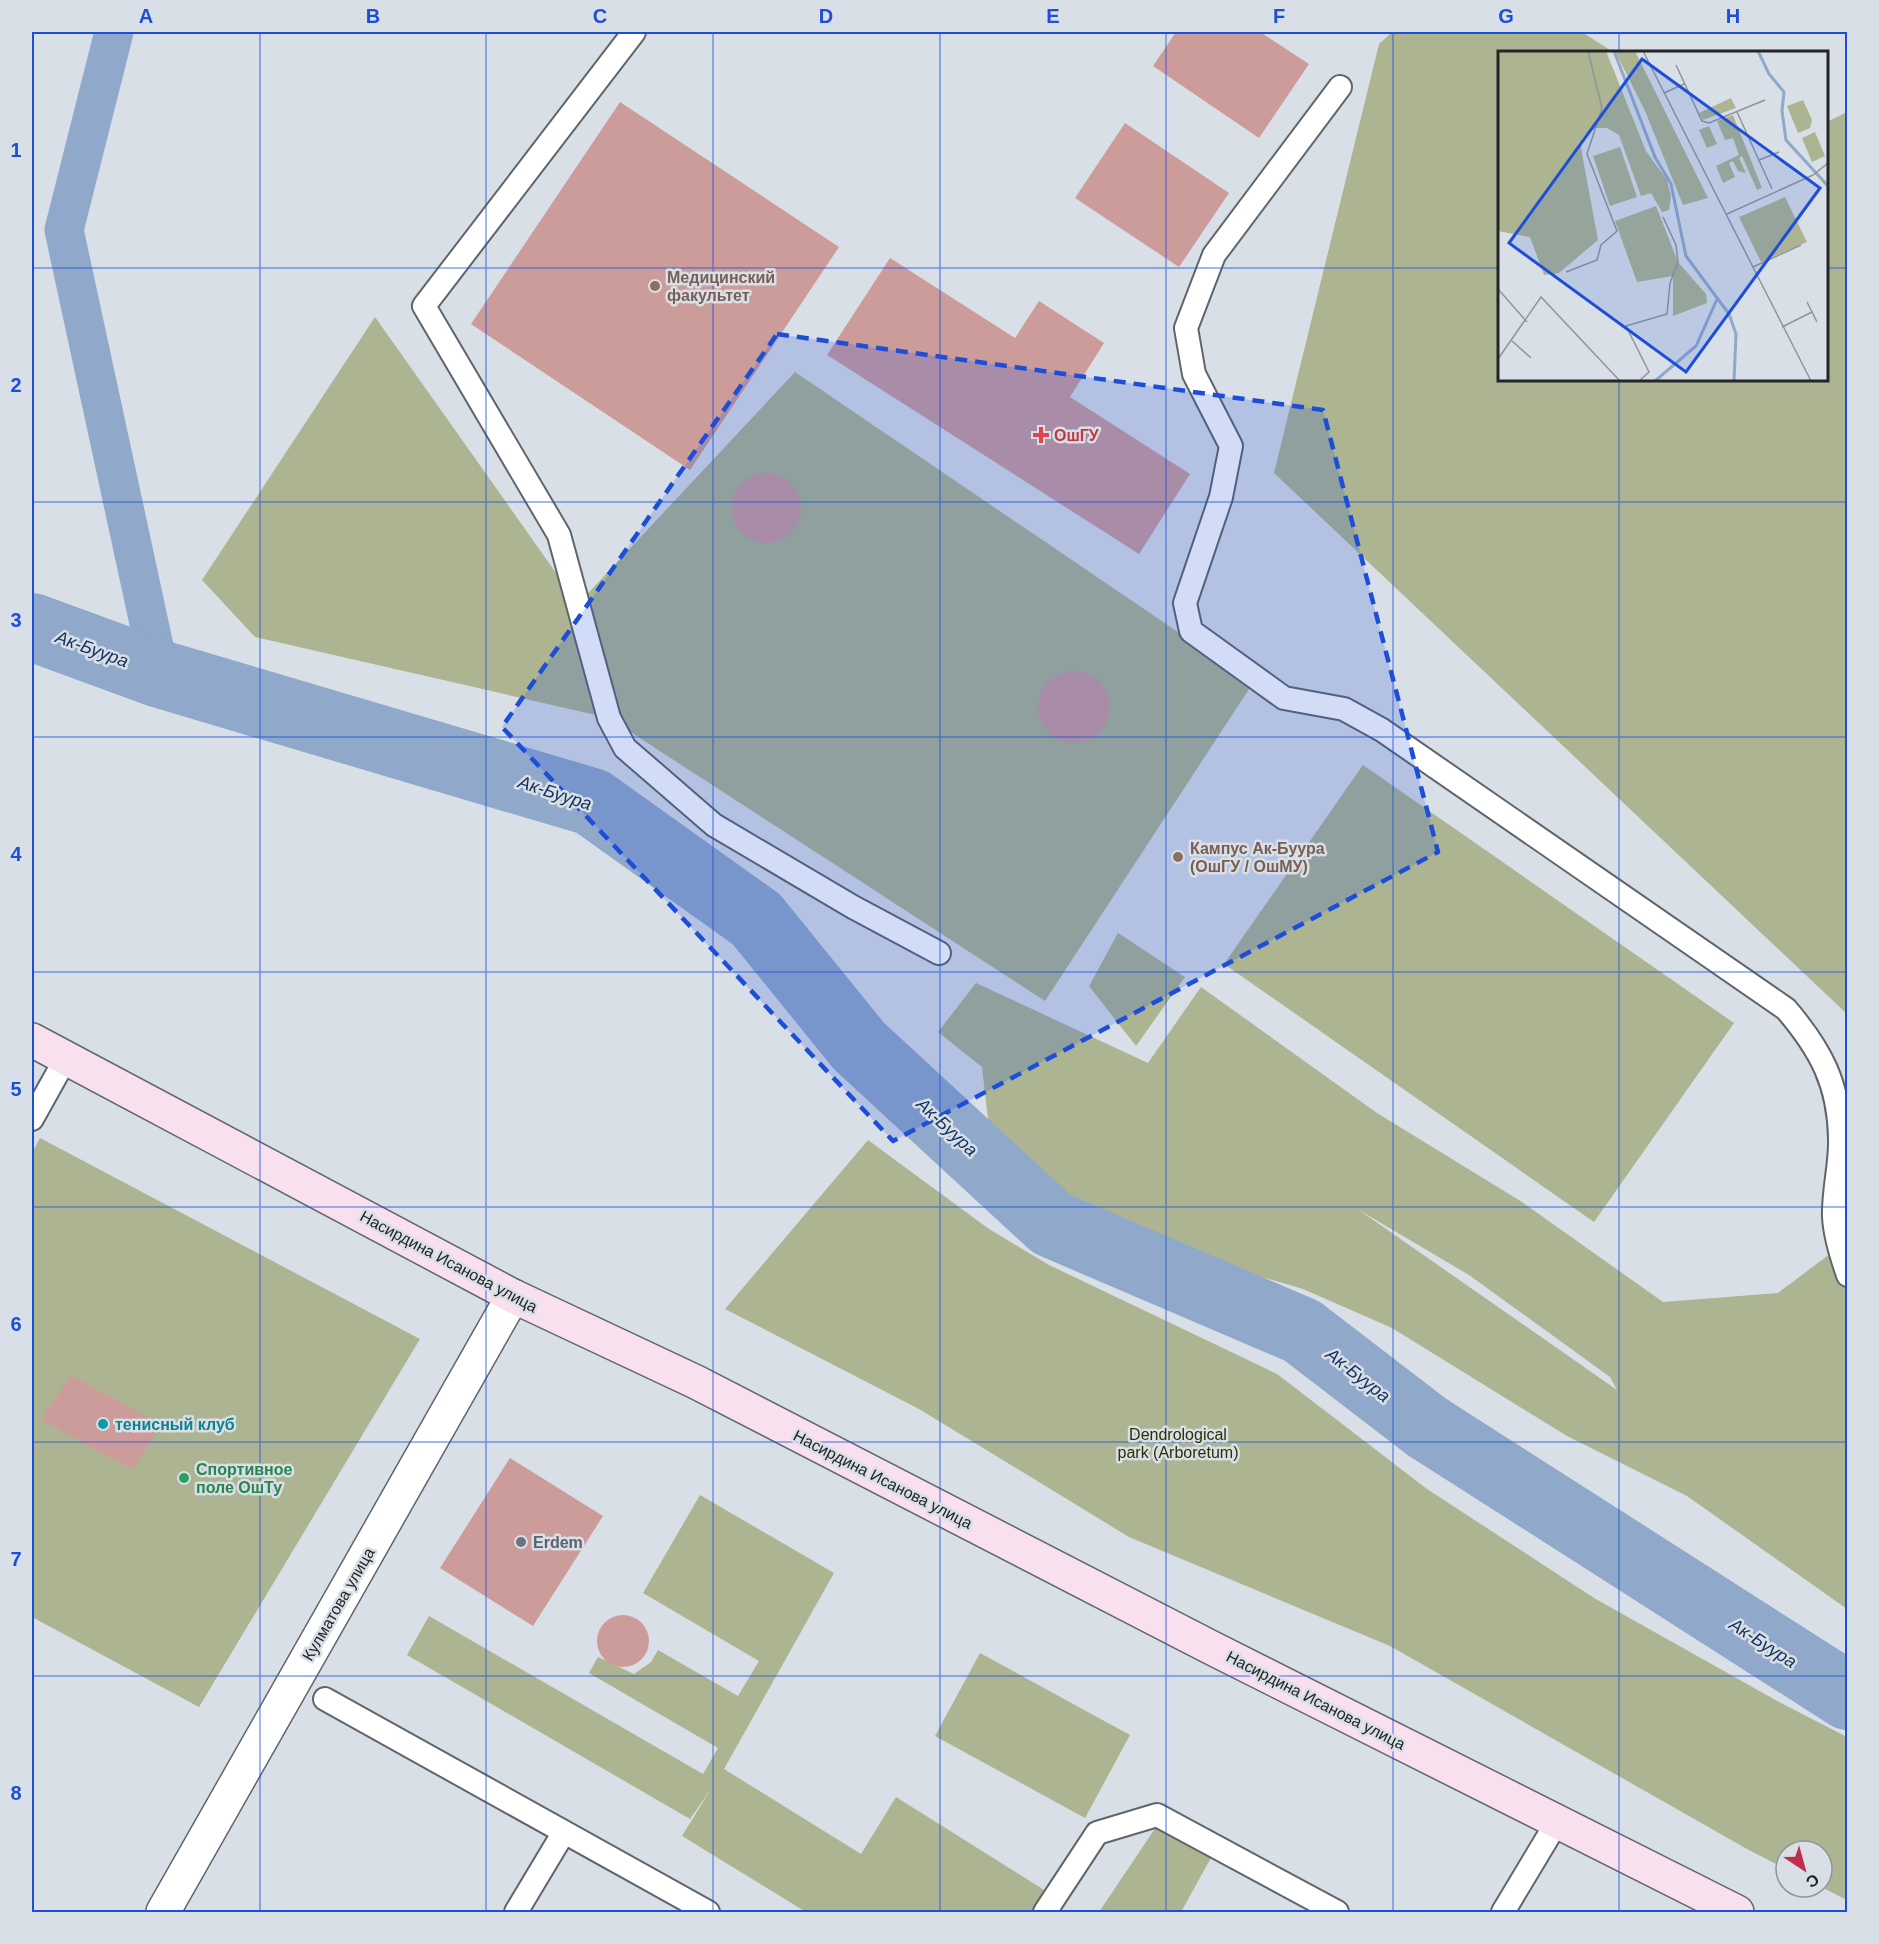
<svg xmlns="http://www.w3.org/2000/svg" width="1879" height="1944" font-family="Helvetica,sans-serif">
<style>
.green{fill:#acb491;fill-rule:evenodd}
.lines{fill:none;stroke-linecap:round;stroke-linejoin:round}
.canal{stroke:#90a8ca;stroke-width:39}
.river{stroke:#90a8ca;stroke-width:68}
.building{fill:#cc9c9b}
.service-casing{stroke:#5f656b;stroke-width:26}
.minor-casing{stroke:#5f656b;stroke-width:36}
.secondary-casing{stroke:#5f656b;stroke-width:36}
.service{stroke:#fff;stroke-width:22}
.minor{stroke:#fff;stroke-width:33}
.secondary{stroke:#f8e0ef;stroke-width:33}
.marked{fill:#1d4ed8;fill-opacity:0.2;stroke:#1d4ed8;stroke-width:4.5;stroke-dasharray:12 8;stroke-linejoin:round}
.grid{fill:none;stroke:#1d4ed8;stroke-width:1.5;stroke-opacity:0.55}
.education-dot{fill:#8d6e63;stroke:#d9dfe6;stroke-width:2}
.health-dot{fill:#e0444e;stroke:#d9dfe6;stroke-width:2}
.culture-dot{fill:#0f9aa8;stroke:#d9dfe6;stroke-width:2}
.leisure-dot{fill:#2e9e5b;stroke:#d9dfe6;stroke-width:2}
.worship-dot{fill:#6b7280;stroke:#d9dfe6;stroke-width:2}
.labels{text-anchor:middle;stroke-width:5;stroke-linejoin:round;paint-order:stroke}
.education-label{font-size:16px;font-weight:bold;fill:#785e54;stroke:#d9dfe6;text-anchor:start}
.health-label{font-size:16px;font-weight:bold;fill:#be3a42;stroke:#d9dfe6;text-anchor:start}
.street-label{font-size:16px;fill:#232528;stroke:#d9dfe6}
.culture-label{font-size:16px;font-weight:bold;fill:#0d838f;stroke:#d9dfe6;text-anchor:start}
.park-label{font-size:16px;fill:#293100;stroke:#d9dfe6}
.leisure-label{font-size:16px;font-weight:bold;fill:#27864d;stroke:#d9dfe6;text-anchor:start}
.worship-label{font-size:16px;font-weight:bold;fill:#5b616d;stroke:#d9dfe6;text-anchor:start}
.water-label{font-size:18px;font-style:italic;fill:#153460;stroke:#d9dfe6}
.inset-river{fill:none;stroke:#90a8ca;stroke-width:3}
.inset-road{fill:none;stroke:#90959a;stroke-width:1.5}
.view{fill:#1d4ed8;fill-opacity:0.15;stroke:#1d4ed8;stroke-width:3}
.inset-edge{fill:none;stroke:#232528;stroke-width:3}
.neatline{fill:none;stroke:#1d4ed8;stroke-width:2}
.grid-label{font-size:20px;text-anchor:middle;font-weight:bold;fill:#1d4ed8}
</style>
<rect width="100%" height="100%" fill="#d9dfe6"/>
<path class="green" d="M 1392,32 L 1582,32 L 1613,52 L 1500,52 L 1500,380 L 1826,380 L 1827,122 L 1847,112 L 1847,1014 L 1274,473 L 1379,44 Z
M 375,317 L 578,604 L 795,372 L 1253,683 L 1045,1001 L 609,718 L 255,637 L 202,580 Z
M 1363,765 L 1734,1023 L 1594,1222 L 1224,964 Z
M 1118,933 L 1185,977 L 1136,1046 L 1089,986 Z
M 976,983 L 1148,1063 L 1201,987 L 1377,1113 L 1522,1202 L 1663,1302 L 1778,1293 L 1847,1241 L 1847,1609 L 1687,1496 L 1567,1436 L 1392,1328 L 1303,1289 L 1101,1230 L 991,1144 L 982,1067 L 938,1032 ZM 1359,1210 L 1469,1275 L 1610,1377 L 1617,1390 Z
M 40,1138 L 420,1339 L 199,1707 L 32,1617 L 32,1153 Z
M 868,1140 L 989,1229 L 1049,1265 L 1277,1374 L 1427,1489 L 1594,1598 L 1779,1702 L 1847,1737 L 1847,1900 L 1821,1887 L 1822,1851 L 1786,1851 L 1786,1869 L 1747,1849 L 1390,1646 L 1129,1537 L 919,1409 L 725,1309 Z
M 700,1495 L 834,1573 L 724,1769 L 861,1854 L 896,1797 L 1049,1893 L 1036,1912 L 806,1912 L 682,1836 L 711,1789 L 690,1819 L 407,1655 L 429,1616 L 703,1774 L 718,1748 L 589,1673 L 598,1657 L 634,1674 L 651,1662 L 658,1650 L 738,1696 L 759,1661 L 643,1593 Z
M 980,1653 L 1130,1735 L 1085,1818 L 935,1736 Z
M 1156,1827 L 1212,1856 L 1181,1912 L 1099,1912 Z"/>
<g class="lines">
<path class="canal" d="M 114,32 L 64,230 L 160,674"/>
<path class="river" d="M 32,627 L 160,674 L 592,802 L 756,919 L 859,1046 L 1052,1224 L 1302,1331 L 1427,1427 L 1848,1696"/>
</g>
<path class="building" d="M 1176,32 L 1260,32 L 1309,64 L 1259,138 L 1153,66 Z
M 620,102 L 839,247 L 690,470 L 471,324 Z
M 1125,123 L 1229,193 L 1179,267 L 1075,198 Z
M 890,258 L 1015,338 L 1039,301 L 1104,343 L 1070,397 L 1190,474 L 1139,554 L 827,355 Z
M731 508a35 35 0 1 1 70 0a35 35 0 1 1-70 0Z
M1038 707a36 36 0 1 1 72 0a36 36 0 1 1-72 0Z
M 71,1375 L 161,1425 L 133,1470 L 41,1420 Z
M 510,1458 L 603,1516 L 533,1626 L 440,1568 Z
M597 1641a26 26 0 1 1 52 0a26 26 0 1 1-52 0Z"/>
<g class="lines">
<g class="service-casing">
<path id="service" d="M 634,32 L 424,306 L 559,535 L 609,718 L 625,748 L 714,825 L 853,907 L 939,953
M 1340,87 L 1214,255 L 1186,328 L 1194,374 L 1231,446 L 1221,497 L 1185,603 L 1191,631 L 1284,698 L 1344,709 L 1382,730 L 1786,1009 C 1821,1050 1839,1084 1840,1138 C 1841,1164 1833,1191 1834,1217 C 1835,1235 1842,1258 1848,1275
M 32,1119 L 66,1058
M 325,1699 L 708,1912
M 516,1912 L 564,1832
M 1045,1912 L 1097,1833 L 1157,1815 L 1337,1912
M 1503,1912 L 1557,1822"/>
</g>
<g class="minor-casing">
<path id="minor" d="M 163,1912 L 513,1296"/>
</g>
<g class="secondary-casing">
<path id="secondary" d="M 32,1040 L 513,1296 L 696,1382 L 1210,1647 L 1737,1912"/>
</g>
<use href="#service" class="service"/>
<use href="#minor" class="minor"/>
<use href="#secondary" class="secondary"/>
</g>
<path class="marked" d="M 777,334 L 1323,410 L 1438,852 L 893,1141 L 502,727 Z"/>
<path class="grid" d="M 260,32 L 260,1912M 486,32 L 486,1912M 713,32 L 713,1912M 940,32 L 940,1912M 1166,32 L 1166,1912M 1393,32 L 1393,1912M 1619,32 L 1619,52M 32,268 L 1500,268M 1826,268 L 1848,268M 1619,380 L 1619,1912M 32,502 L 1848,502M 32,737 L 1848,737M 32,972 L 1848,972M 32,1207 L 1848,1207M 32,1442 L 1848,1442M 32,1676 L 1848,1676"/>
<g class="education-dot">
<circle cx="655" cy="286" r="6"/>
<circle cx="1178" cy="857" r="6"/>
</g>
<path class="health-dot" d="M1038 426h6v6h6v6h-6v6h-6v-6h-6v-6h6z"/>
<circle class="culture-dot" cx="103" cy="1424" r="6"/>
<circle class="leisure-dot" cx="184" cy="1478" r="6"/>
<circle class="worship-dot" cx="521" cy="1542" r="6"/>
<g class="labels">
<g class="education-label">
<text x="667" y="283">Медицинский<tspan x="667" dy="18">факультет</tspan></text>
<text x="1190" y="854">Кампус Ак-Буура<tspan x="1190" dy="18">(ОшГУ / ОшМУ)</tspan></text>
</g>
<g class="health-label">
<text x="1054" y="441">ОшГУ</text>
</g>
<g class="street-label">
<text transform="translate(449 1261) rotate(28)" y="6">Насирдина Исанова улица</text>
<text transform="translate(883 1479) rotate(27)" y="6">Насирдина Исанова улица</text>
<text transform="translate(338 1604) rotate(-60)" y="6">Кулматова улица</text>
<text transform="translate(1316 1700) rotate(27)" y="6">Насирдина Исанова улица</text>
</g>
<g class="culture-label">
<text x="115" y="1430">тенисный клуб</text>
</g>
<g class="park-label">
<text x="1178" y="1440">Dendrological<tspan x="1178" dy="18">park (Arboretum)</tspan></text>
</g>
<g class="leisure-label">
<text x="196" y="1475">Спортивное<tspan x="196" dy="18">поле ОшТу</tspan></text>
</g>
<g class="worship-label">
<text x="533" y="1548">Erdem</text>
</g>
<g class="water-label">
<text transform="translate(92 649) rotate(20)" y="6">Ак-Буура</text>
<text transform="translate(555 793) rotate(18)" y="6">Ак-Буура</text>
<text transform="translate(947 1127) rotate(43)" y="6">Ак-Буура</text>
<text transform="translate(1358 1375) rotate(38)" y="6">Ак-Буура</text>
<text transform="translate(1763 1643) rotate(33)" y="6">Ак-Буура</text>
</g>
</g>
<g transform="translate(1498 51)">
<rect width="330" height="330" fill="#d9dfe6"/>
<path d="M 0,0 L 108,0 L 148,100 L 169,129 L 173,145 L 171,159 L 164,161 L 153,142 L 143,145 L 121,84 L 109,77 L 97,77 L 84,88 L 83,97 L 100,189 L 61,222 L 46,224 L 32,186 L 0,180 ZM 117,0 L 137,0 L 210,147 L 185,154 L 147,60 ZM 233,47 L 238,57 L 205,69 L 201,62 ZM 305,49 L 314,69 L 312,77 L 300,82 L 289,55 ZM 235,64 L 264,137 L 259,139 L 244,105 L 241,107 L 248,122 L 240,120 L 235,110 L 231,112 L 237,126 L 225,132 L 218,115 L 241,104 L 235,87 L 227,89 L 219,70 ZM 211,75 L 219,93 L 209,97 L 201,79 ZM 317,81 L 327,105 L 314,111 L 304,87 ZM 122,96 L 139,146 L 112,155 L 95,105 ZM 287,146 L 309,191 L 263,211 L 241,166 ZM 158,155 L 180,211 L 208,243 L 209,252 L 175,265 L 175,225 L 139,231 L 117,170 Z" fill="#acb491"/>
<path class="inset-river" d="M 116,0 L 157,106 L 173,133 L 188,205 L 231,263 L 238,283 L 236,330M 260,0 L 271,23 L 286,41 L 284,60 L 288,89 L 330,135M 157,330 L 198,295 L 220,246"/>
<path class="inset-road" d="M 145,0 L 313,330M 178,14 L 204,70 L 211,72 L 267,49M 166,42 L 186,33M 239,61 L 274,138M 261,109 L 281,101M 229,163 L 315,124 L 330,112M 255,216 L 303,194M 68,221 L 99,209 L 103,194 L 119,180 L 89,103 L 104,57 L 90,0M 0,238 L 29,271M 309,251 L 319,271M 284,276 L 314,261M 14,290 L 33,307M 0,308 L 43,246 L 122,330M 141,330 L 151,321 L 128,275 L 169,263 L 172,232 L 180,211 L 178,194 L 165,166"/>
<path class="view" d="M 144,8 L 322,137 L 188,321 L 11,192 Z"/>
<rect width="330" height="330" class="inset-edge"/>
</g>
<rect width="1879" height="1944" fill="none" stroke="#d9dfe6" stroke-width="66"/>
<g transform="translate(1804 1869) rotate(144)"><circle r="28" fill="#d9dfe6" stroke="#90959a" stroke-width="1.5"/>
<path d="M0-4.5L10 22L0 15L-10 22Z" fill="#bf2e4f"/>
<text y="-9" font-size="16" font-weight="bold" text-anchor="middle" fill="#232528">С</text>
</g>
<rect x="33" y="33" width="1813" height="1878" class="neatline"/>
<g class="grid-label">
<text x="146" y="23">A</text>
<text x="373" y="23">B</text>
<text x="600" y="23">C</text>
<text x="826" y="23">D</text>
<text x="1053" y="23">E</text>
<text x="1279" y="23">F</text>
<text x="1506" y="23">G</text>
<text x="1733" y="23">H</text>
<text x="16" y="157">1</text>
<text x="16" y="392">2</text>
<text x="16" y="627">3</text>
<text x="16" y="861">4</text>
<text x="16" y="1096">5</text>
<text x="16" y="1331">6</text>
<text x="16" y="1566">7</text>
<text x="16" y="1800">8</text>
</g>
</svg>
